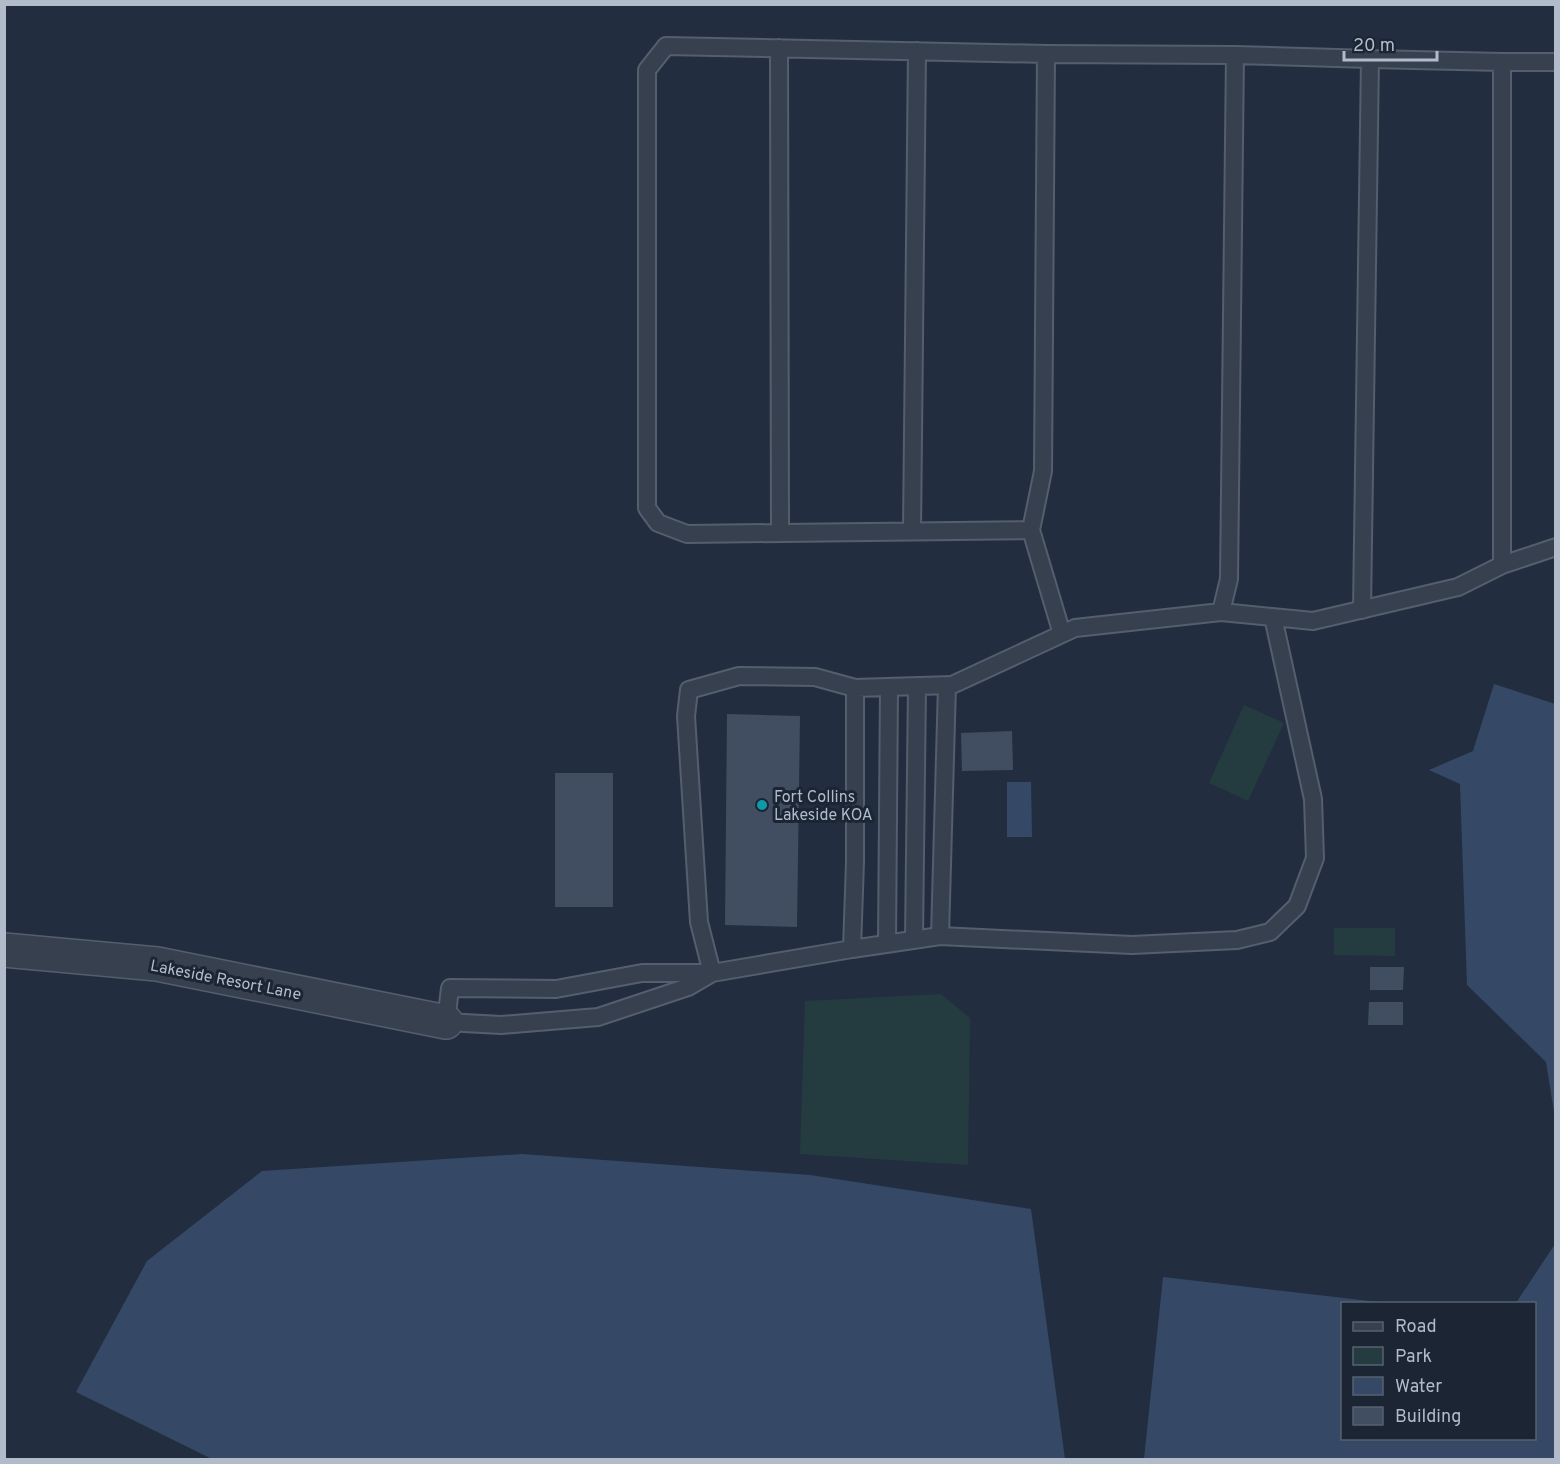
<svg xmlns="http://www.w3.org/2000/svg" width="1560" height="1464" font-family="Overpass,sans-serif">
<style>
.green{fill:#243c40}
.water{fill:#354967}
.building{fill:#414e61}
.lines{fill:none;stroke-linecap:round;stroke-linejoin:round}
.service-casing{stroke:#545e6d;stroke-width:20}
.minor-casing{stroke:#545e6d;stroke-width:36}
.service{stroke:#36404f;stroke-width:16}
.minor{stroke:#36404f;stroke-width:33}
.culture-dot{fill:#0f9aa8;stroke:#1b2534;stroke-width:2}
.labels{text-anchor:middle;stroke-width:6;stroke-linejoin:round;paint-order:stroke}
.poi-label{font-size:16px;fill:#b2bbca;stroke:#1b2534;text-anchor:start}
.street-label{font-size:16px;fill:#b2bbca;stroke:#1b2534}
</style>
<rect width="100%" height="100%" fill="#222e3f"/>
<path class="green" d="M 1244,705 L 1284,723 L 1248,801 L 1209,783 Z
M 1334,928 L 1395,928 L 1395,956 L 1334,955 Z
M 941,994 L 970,1018 L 968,1165 L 800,1154 L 805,1001 Z"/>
<path class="water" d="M 1494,684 L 1555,704 L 1555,1118 L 1546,1062 L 1467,985 L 1460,784 L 1429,770 L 1473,751 Z
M 1007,782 L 1031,782 L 1032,837 L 1007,837 Z
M 522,1154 L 810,1175 L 1031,1209 L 1065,1459 L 212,1459 L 76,1392 L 147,1261 L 262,1171 Z
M 1555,1244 L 1555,1459 L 1144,1459 L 1163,1277 L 1387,1303 L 1342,1304 L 1342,1438 L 1534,1438 L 1534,1304 L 1516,1303 Z"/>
<path class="building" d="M 727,714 L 800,716 L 797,927 L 725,925 Z
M 1012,731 L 1013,770 L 962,771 L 961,733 Z
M 555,773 L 613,773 L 613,907 L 555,907 Z
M 1370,967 L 1404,967 L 1403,990 L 1370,990 Z
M 1369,1002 L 1403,1002 L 1403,1025 L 1368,1025 Z"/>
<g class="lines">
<g class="service-casing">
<path id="service" d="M 779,48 L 780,533
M 1235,55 L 1370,59 L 1362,610
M 1370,59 L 1502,62 L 1502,565
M 1502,62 L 1556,62
M 1031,530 L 1043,471 L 1046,54
M 912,531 L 917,51
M 1062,634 L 1031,530 L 687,534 L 658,523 L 647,508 L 647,70 L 666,46 L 1046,54 L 1235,55 L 1229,579 L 1221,612
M 940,936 L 947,685
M 914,940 L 917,686
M 887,944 L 889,687
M 852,949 L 940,936 L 1132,945 L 1237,940 L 1270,932 L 1297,906 L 1315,858 L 1313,799 L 1273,617
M 712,973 L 688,987 L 598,1017 L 501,1025 L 446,1022 L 450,988 L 556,989 L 642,973 L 712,973 L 852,949 L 855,862 L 855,688 L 952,685 L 1075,628 L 1221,612 L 1313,621 L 1458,587 L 1502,565 L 1556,547
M 712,973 L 699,922 L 686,716 L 689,690 L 739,676 L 815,677 L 855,688"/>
</g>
<g class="minor-casing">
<path id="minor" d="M 4,950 L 157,964 L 446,1022"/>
</g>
<use href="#service" class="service"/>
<use href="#minor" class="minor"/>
</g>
<circle class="culture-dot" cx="762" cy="805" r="6"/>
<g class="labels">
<g class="poi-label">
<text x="774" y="802">Fort Collins<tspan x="774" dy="18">Lakeside KOA</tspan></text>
</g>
<g class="street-label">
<text transform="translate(226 979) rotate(11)" y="6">Lakeside Resort Lane</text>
</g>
</g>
<rect width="1560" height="1464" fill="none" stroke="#b2bbca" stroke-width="12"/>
<rect x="1341" y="1302" width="195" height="138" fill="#1b2534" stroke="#576170" stroke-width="1.5"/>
<rect x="1353" y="1322" width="30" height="9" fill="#36404f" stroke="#576170" stroke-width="1.5"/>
<text x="1395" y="1332" font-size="18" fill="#b2bbca">Road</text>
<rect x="1353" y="1347" width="30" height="18" fill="#243c40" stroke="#576170" stroke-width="1.5"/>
<text x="1395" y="1362" font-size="18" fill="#b2bbca">Park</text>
<rect x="1353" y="1377" width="30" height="18" fill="#354967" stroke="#576170" stroke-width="1.5"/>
<text x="1395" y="1392" font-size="18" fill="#b2bbca">Water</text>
<rect x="1353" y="1407" width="30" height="18" fill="#414e61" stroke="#576170" stroke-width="1.5"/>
<text x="1395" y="1422" font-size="18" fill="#b2bbca">Building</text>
<path d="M1344 51v9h93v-9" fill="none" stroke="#b2bbca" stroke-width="3"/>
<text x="1353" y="51" font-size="18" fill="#b2bbca" stroke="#1b2534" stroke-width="4.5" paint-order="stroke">20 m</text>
</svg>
